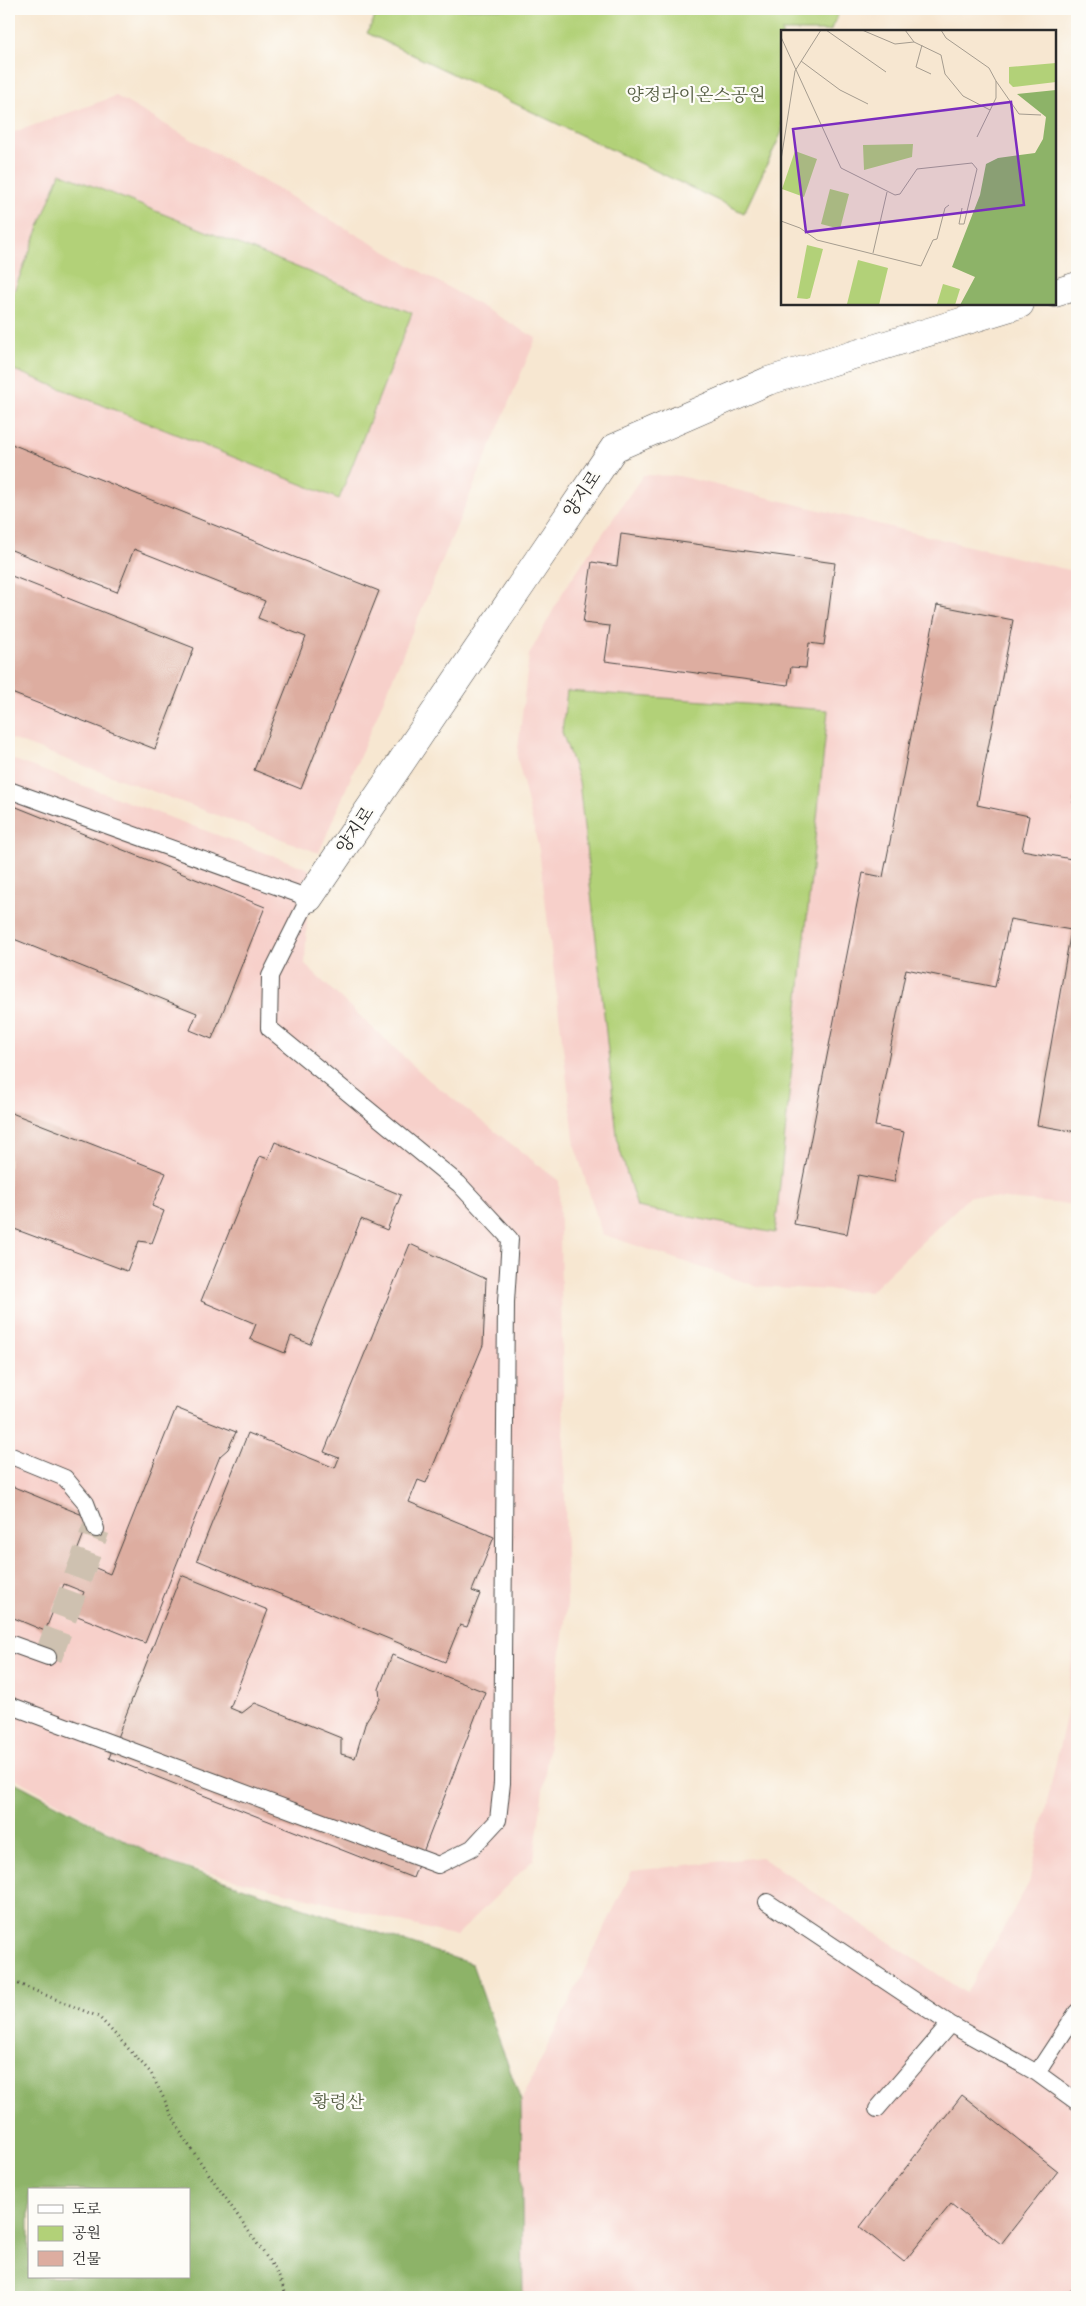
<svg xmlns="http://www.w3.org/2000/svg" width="1086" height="2306" font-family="'Old Standard TT','Noto Serif KR',serif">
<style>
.built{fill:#f7d0ca}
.green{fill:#b2d178;stroke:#6e7e52}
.forest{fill:#8db368;stroke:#5c6f4a;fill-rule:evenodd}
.building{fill:#ddada0}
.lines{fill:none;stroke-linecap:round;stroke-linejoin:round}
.street-tunnel{stroke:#cec1b0;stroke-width:28;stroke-dasharray:28 14;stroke-linecap:butt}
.lane-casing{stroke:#4a4744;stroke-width:18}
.street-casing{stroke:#4a4744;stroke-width:29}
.path{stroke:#4a4744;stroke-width:3;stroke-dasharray:1 4;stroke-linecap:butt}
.lane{stroke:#fff;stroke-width:16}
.street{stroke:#fff;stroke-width:28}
.labels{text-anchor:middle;stroke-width:4.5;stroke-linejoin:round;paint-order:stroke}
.park-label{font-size:18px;fill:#545d42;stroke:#fdfcf7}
.street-label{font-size:18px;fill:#2b2b2b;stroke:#fdfcf7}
.inset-road{fill:none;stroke:#a59c8f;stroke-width:1}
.view{fill:#7b2cbf;fill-opacity:0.15;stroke:#7b2cbf;stroke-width:2.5}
.inset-edge{fill:none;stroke:#2b2b2b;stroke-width:2.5}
</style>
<rect width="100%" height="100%" fill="#fdfcf7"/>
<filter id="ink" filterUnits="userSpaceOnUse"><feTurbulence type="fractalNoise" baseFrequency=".02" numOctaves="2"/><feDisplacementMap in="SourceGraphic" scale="10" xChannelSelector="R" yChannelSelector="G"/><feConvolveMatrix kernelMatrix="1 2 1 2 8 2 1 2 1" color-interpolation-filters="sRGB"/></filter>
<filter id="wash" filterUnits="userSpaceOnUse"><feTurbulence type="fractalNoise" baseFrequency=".0096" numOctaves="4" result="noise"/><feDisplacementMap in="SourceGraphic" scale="20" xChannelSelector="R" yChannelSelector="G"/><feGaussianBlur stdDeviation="1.12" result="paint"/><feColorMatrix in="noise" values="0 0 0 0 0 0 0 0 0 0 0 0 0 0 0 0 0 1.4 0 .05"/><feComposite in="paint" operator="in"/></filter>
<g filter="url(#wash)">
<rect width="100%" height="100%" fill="#f7e7d1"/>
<path class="built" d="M 116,96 L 536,338 L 319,853 L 9,738 L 9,134 Z
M 643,475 L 679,476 L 1077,572 L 1077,1205 L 970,1196 L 870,1292 L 756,1286 L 602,1234 L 575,1146 L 539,850 L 517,757 L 529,655 L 564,590 Z
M 9,758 L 309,869 L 305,965 L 430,1081 L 559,1181 L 567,1605 L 534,1859 L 456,1936 L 164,1861 L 9,1775 Z
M 1077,1609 L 1077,2297 L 523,2297 L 521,2101 L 632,1871 L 761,1857 L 966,1993 L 1029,1883 L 1066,1717 Z"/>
<path class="green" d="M 379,9 L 841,9 L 830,31 L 782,31 L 782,132 L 744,213 L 367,33 Z
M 60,173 L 412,313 L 339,499 L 9,368 L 9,304 Z
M 567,691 L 828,710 L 775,1233 L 637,1207 L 618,1144 L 579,781 L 562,732 Z"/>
<path class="forest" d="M 9,1779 L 164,1861 L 472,1964 L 521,2101 L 523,2297 L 9,2297 ZM 29,2190 L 189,2190 L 189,2277 L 29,2277 Z"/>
<g id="blocks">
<path class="building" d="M 9,443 L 379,591 L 301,789 L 254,770 L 306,637 L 258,618 L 265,601 L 134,549 L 117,592 L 9,549 Z
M 621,534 L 835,563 L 824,645 L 809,643 L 806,668 L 791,667 L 788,685 L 605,661 L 610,626 L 583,623 L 592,562 L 617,566 Z
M 9,575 L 194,648 L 155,749 L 9,692 Z
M 937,605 L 1013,620 L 977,805 L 1029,816 L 1022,850 L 1077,860 L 1077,1132 L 1037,1125 L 1071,930 L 1010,919 L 995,987 L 906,969 L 875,1126 L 904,1132 L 894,1182 L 858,1175 L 847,1234 L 794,1224 L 863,873 L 883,877 Z
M 1076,787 L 1077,787 L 1077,804 L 1073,803 Z
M 9,804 L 265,907 L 212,1039 L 190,1030 L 197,1013 L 9,937 Z
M 9,1112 L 166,1173 L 152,1206 L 164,1211 L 152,1243 L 139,1241 L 127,1271 L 9,1227 Z
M 275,1142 L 401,1195 L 387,1230 L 361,1219 L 310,1344 L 291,1336 L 285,1353 L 250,1339 L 256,1324 L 201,1301 L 260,1156 L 268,1159 Z
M 410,1244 L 486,1279 L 483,1345 L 426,1483 L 418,1480 L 409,1502 L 494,1537 L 472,1591 L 480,1594 L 467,1627 L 460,1625 L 445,1662 L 197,1560 L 248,1433 L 335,1468 L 339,1458 L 324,1452 Z
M 176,1408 L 236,1432 L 228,1449 L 220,1456 L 145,1643 L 75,1615 L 84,1592 L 64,1584 L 45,1631 L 9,1616 L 9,1485 L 90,1518 L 74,1559 L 110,1574 Z
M 181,1575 L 268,1610 L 230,1708 L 242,1713 L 255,1703 L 341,1738 L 341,1754 L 355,1758 L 366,1721 L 380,1699 L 379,1689 L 392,1655 L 485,1692 L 413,1878 L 109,1758 Z
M 962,2095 L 1058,2171 L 1001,2244 L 951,2204 L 904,2262 L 860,2227 Z"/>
</g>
</g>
<g filter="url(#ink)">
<use href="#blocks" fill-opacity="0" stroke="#4a4744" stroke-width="1"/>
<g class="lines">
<path class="street-tunnel" d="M 48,1657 L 96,1529"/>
<g class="lane-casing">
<path id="lane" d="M 9,790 L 309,898 L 270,976 L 269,1028 L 459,1184 L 510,1239 L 506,1302 L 502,1783 L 498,1820 L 472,1848 L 438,1865 L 9,1705
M 9,1455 L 65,1478 L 86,1503 L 96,1529
M 9,1643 L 48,1657
M 767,1902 L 950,2024 L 1037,2073 L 1077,2102
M 1037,2073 L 1077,2012
M 877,2109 L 950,2024
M 1076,2297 L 1077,2297"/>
</g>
<g class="street-casing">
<path id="street" d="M 1055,293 L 1077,286
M 309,898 L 614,448 L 768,381 L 1020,304"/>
</g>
<path class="path" d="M 9,1980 L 99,2017 L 151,2073 L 183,2137 L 277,2272 L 287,2297"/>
<use href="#lane" class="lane"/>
<use href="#street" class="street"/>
</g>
</g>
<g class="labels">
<g class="park-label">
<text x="696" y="101">양정라이온스공원</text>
<text x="338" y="2108">황령산</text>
</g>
<g class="street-label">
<text transform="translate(582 494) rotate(-56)" y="6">양지로</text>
<text transform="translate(355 830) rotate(-56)" y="6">양지로</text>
</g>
</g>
<g transform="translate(781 30)">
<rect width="275" height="275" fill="#f7e7d1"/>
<path d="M 275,33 L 275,52 L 232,57 L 228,53 L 228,37 ZM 132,114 L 131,127 L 83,140 L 82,115 ZM 14,121 L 36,129 L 23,167 L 1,159 ZM 49,159 L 68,164 L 59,199 L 40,194 ZM 26,215 L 42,219 L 29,268 L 26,269 L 16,268 ZM 77,230 L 107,238 L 98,275 L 66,274 ZM 162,254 L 179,259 L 174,275 L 156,274 Z" fill="#b2d178"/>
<path d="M 275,60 L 275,275 L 179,275 L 194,247 L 171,237 L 199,165 L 205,134 L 217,128 L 254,123 L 262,109 L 265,87 L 236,64 Z" fill="#8db368"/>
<path class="inset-road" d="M 45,0 L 105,42M 81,0 L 114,14 L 133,12 L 160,25 L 164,44 L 182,66 L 209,80M 124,0 L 133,12M 160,0 L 165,8 L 208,38 L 215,51 L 215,68 L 196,107M 0,7 L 60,138 L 114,165 L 119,164 L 136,139 L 191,133 L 196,139 L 183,194 L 178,194 L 181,178M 141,15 L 135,37 L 150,44M 20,31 L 59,60 L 87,74M 215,51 L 238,84 L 260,85M 0,130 L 14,41 L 40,0M 0,191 L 19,198 L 36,210 L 140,236 L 152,210 L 156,209 L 164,178 L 168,175M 92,223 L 106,162"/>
<path class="view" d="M 230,72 L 243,175 L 25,202 L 12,99 Z"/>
<rect width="275" height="275" class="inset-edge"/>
</g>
<rect width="1086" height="2306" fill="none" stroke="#fdfcf7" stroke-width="30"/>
<rect x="28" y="2188" width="162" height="90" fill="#fdfcf7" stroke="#a9a8a5"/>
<rect x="38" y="2205" width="25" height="8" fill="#ffffff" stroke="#a9a8a5"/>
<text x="72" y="2214" font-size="15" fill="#2b2b2b">도로</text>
<rect x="38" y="2226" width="25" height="15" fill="#b2d178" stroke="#a9a8a5"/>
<text x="72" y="2238" font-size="15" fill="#2b2b2b">공원</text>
<rect x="38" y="2251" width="25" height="15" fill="#ddada0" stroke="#a9a8a5"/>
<text x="72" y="2264" font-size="15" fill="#2b2b2b">건물</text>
</svg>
